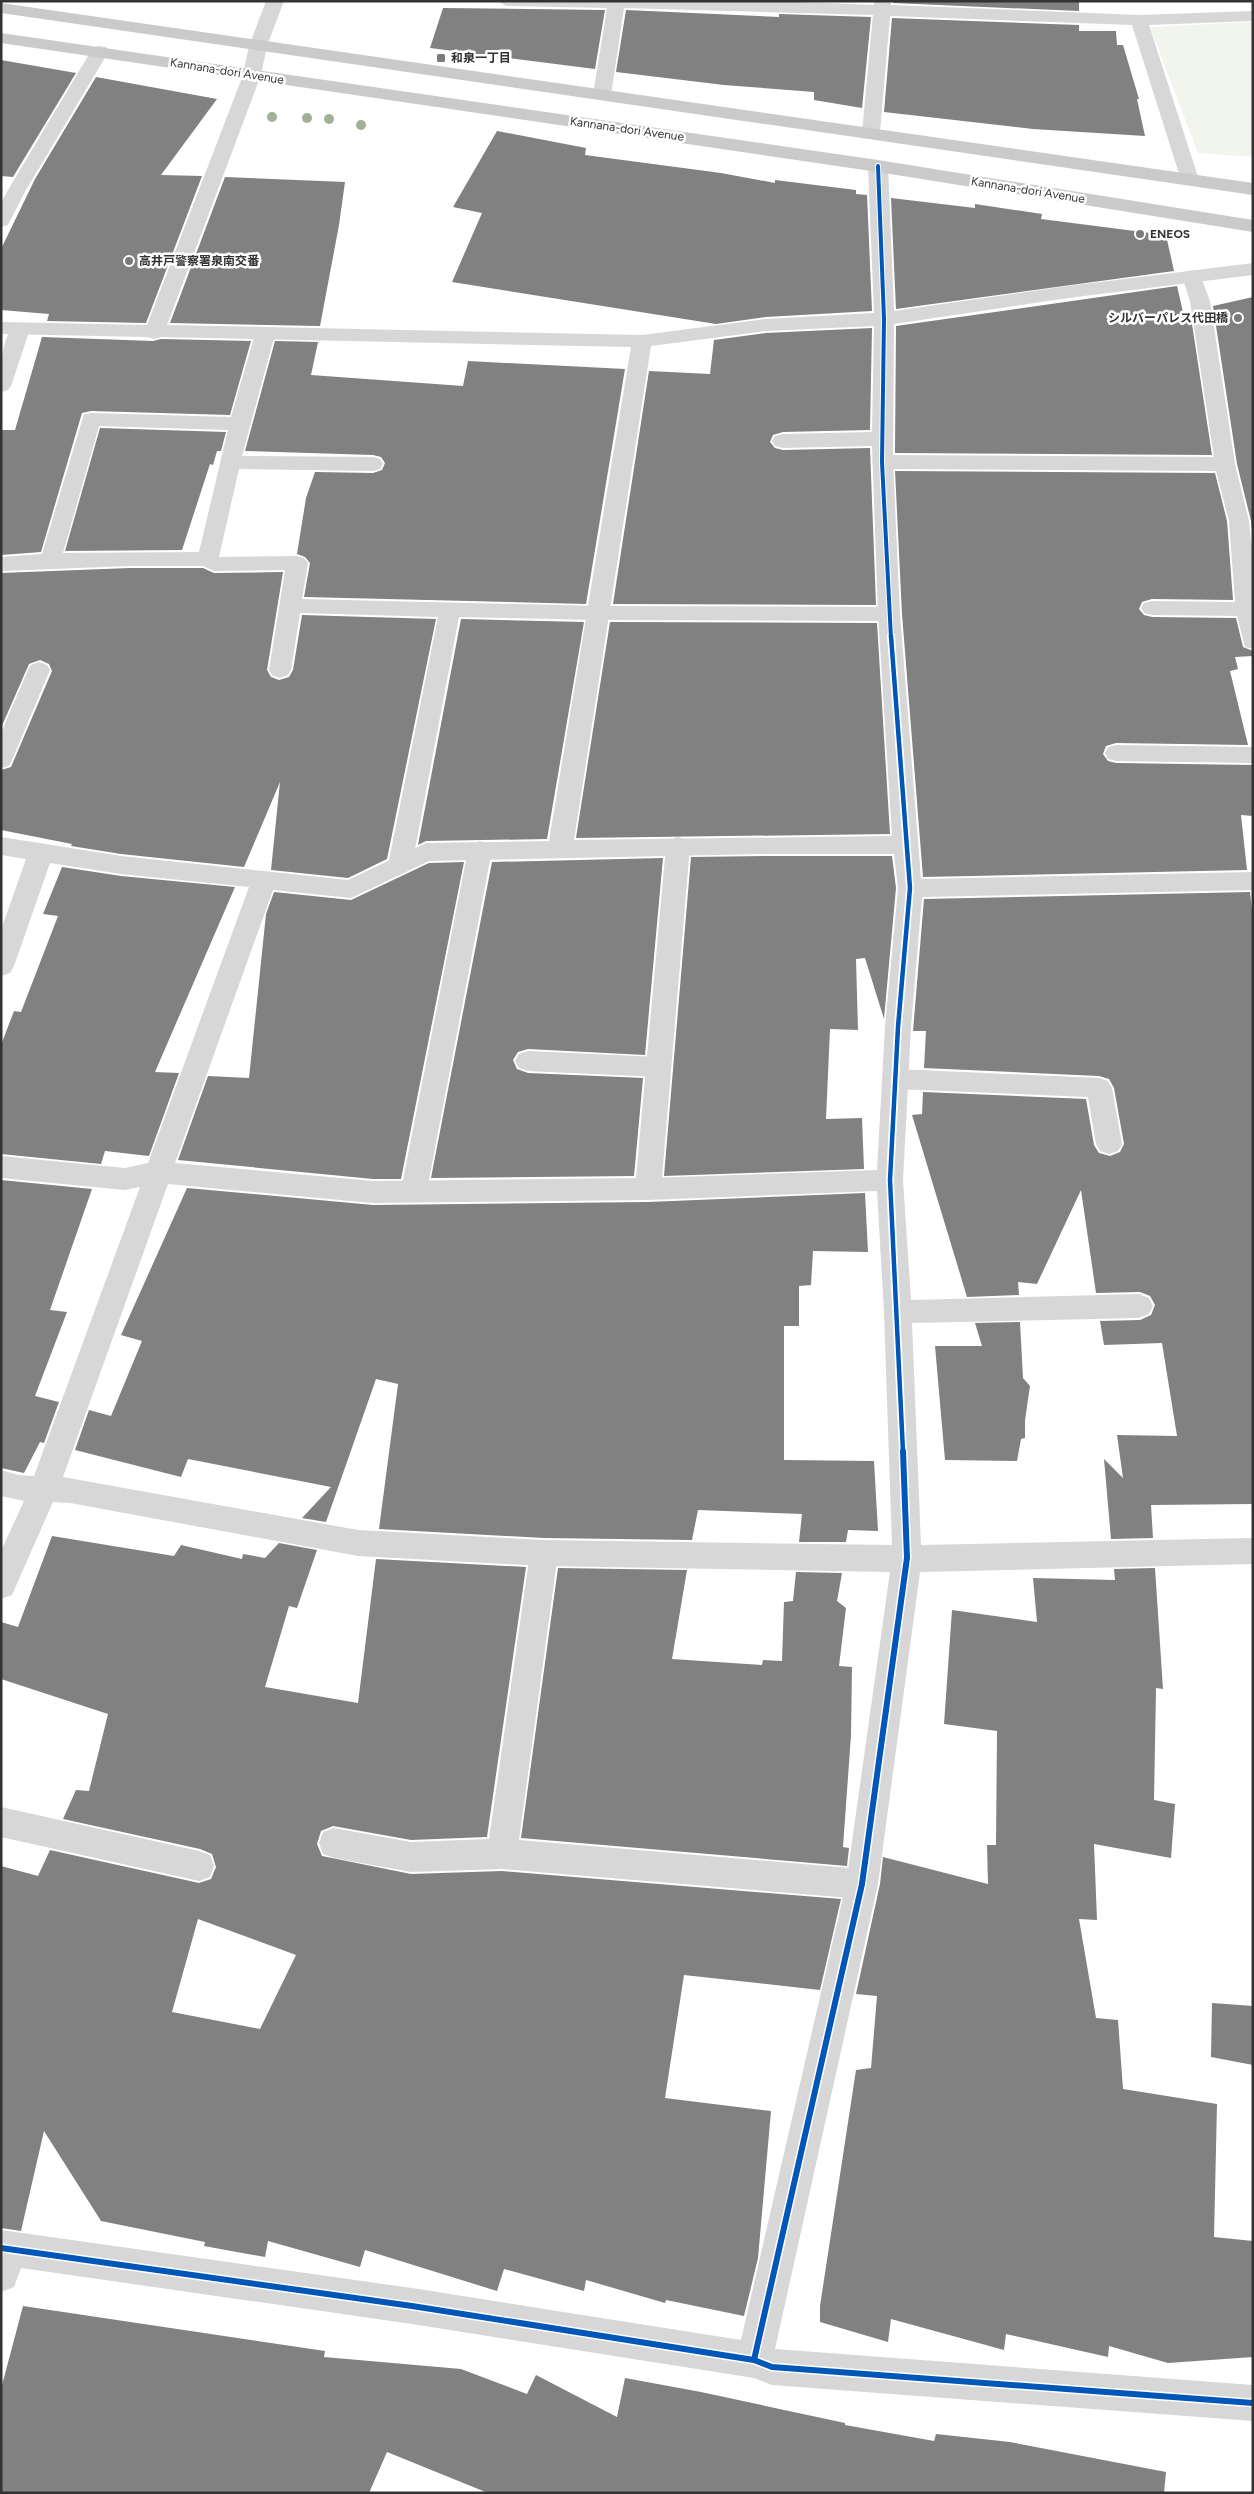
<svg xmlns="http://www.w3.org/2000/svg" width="1254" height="2494" font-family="Figtree,'Noto Sans JP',sans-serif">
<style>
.green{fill:#f1f5ed}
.building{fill:#818181;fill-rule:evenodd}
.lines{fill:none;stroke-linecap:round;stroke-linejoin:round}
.service{fill:#d7d7d7;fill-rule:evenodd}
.minor{fill:#d7d7d7;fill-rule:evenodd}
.primary{fill:#cacaca;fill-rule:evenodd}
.cycleway-far2-casing{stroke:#fff;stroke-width:6}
.cycleway-far1-casing{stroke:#fff;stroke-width:8}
.cycleway-casing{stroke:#fff;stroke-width:9}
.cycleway-far2{stroke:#0057b8;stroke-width:4}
.cycleway-far1{stroke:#0057b8;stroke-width:4.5}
.cycleway{stroke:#0057b8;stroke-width:6}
.tree{fill:#a2b095}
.poi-dot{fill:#7a7a7a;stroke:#fff;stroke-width:2}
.labels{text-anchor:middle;stroke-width:5;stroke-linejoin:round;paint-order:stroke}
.far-poi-label{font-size:12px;font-weight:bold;fill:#333;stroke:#fff;text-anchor:start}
.far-street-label{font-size:12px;fill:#333;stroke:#fff}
</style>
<rect width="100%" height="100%" fill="#fff"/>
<path class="green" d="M 1253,22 L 1253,157 L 1198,153 L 1150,27 Z"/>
<path class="building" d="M 893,1 L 1079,1 L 1079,11 L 893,3 Z
M 443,8 L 605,10 L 595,69 L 430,48 Z
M 626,10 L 779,17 L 779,14 L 871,17 L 862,108 L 814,100 L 814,92 L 724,85 L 616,72 Z
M 892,18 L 1079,25 L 1079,31 L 1116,31 L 1117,45 L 1123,45 L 1139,99 L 1137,99 L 1145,136 L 1033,129 L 884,112 Z
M 1,60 L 76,73 L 13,177 L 1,176 Z
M 96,77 L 217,99 L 161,175 L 202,176 L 146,323 L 47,321 L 49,314 L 1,310 L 1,249 L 35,179 Z
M 497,131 L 586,148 L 585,155 L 721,173 L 775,183 L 775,180 L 856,190 L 856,194 L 867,195 L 872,311 L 766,317 L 716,324 L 452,282 L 482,213 L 453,207 Z
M 225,177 L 345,182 L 339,225 L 320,326 L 170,323 Z
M 891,198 L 975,208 L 975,204 L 1042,214 L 1041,219 L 1166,235 L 1174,271 L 896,309 Z
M 1177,286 L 1183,312 L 1190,311 L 1212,455 L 895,453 L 896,326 Z
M 1253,297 L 1253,540 L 1251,521 L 1237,464 L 1213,306 Z
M 872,328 L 870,430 L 783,432 L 773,435 L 770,442 L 775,448 L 783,450 L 870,448 L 876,605 L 613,604 L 649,371 L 710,374 L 714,340 L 766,333 Z
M 42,337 L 153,341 L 161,339 L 251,341 L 230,415 L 91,411 L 82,413 L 41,552 L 1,555 L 1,430 L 15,430 Z
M 275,341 L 318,342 L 311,375 L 463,386 L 468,361 L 625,369 L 586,604 L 304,597 L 310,563 L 305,557 L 297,554 L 306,498 L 315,472 L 373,473 L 382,470 L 385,463 L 381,457 L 373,455 L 245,451 Z
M 100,428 L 226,432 L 221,451 L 217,451 L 213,465 L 210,464 L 182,550 L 65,551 Z
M 895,471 L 1215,473 L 1227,521 L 1233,600 L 1152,599 L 1142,602 L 1139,609 L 1144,615 L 1152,617 L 1236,618 L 1243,647 L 1253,651 L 1253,656 L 1235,657 L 1238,669 L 1230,671 L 1248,745 L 1116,743 L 1106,746 L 1103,754 L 1108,761 L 1116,763 L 1253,765 L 1253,816 L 1241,815 L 1247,870 L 923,877 L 902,614 Z
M 130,568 L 203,568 L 214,573 L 283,572 L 267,670 L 271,677 L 279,680 L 289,677 L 293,670 L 302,615 L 436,619 L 387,859 L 348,878 L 271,870 L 280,782 L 244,867 L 121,854 L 71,846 L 72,844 L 1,830 L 1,770 L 11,767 L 52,671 L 49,664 L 40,660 L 29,664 L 1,728 L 1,573 Z
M 461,619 L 584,622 L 547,839 L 426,841 L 418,845 Z
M 610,622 L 877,623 L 890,834 L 576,838 Z
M 769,856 L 892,856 L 896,888 L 884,1019 L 865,958 L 856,959 L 858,1030 L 830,1029 L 826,1119 L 862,1118 L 864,1169 L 664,1176 L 691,857 Z
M 663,858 L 645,1055 L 528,1049 L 518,1052 L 513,1060 L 517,1069 L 528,1073 L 643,1078 L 634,1176 L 431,1178 L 492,862 Z
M 464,862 L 401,1179 L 373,1179 L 178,1160 L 208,1076 L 249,1078 L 266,914 L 274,892 L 351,900 L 429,863 Z
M 62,867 L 121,876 L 235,887 L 155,1072 L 179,1073 L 149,1156 L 105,1151 L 101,1164 L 1,1154 L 1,1045 L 14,1011 L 21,1012 L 58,916 L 43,914 Z
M 1250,892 L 1253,920 L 1253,1504 L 1151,1505 L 1153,1538 L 1111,1539 L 1104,1459 L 1123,1478 L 1117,1435 L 1177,1436 L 1162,1343 L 1104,1345 L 1100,1321 L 1140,1320 L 1151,1315 L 1155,1305 L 1150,1296 L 1140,1292 L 1096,1293 L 1081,1190 L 1037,1284 L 1018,1282 L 1019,1295 L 967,1297 L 912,1115 L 922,1114 L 923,1092 L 1086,1099 L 1094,1145 L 1099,1153 L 1110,1156 L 1120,1152 L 1124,1144 L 1114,1088 L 1109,1079 L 1099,1076 L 924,1068 L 926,1031 L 913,1031 L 924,899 Z
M 1,1180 L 92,1189 L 50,1310 L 67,1312 L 35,1396 L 59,1402 L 44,1443 L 40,1442 L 24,1473 L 1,1468 Z
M 187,1188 L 373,1205 L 648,1202 L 865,1193 L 868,1252 L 813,1251 L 811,1285 L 799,1286 L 799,1326 L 784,1326 L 784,1460 L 874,1461 L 878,1531 L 848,1530 L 846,1542 L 799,1542 L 802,1514 L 698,1510 L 692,1540 L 544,1538 L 379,1529 L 398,1384 L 376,1379 L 326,1522 L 302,1518 L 331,1487 L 188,1459 L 181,1477 L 75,1450 L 89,1410 L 111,1416 L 142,1341 L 121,1335 Z
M 1020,1322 L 1023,1378 L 1030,1386 L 1025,1420 L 1025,1438 L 1021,1439 L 1017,1461 L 945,1460 L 935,1346 L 982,1346 L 975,1323 Z
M 52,1536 L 174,1556 L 181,1545 L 242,1559 L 243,1554 L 265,1558 L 279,1543 L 317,1550 L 297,1608 L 289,1606 L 265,1687 L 358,1703 L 376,1559 L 526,1567 L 487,1837 L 411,1840 L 333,1826 L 321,1831 L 317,1844 L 322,1856 L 411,1874 L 502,1871 L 841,1899 L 820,1990 L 684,1975 L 665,2098 L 771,2111 L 758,2258 L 744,2316 L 666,2300 L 665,2303 L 586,2280 L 584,2291 L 504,2269 L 497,2291 L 365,2250 L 360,2267 L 268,2241 L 265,2257 L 204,2246 L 205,2242 L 101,2221 L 44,2131 L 21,2231 L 1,2228 L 1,1866 L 38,1876 L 50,1850 L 199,1883 L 211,1879 L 216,1867 L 212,1854 L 200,1849 L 63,1819 L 76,1790 L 89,1791 L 108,1714 L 1,1679 L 1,1622 L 18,1627 ZM 198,1919 L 296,1955 L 260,2029 L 172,2012 Z
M 558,1568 L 687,1570 L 672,1659 L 762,1665 L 763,1660 L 782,1661 L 784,1602 L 793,1601 L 796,1572 L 842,1573 L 837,1601 L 846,1608 L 839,1666 L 852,1667 L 851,1735 L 843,1847 L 849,1848 L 847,1866 L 521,1838 Z
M 1155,1568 L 1163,1689 L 1156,1688 L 1154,1800 L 1175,1804 L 1171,1858 L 1094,1844 L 1097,1920 L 1079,1919 L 1096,2018 L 1118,2020 L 1123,2089 L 1217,2104 L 1214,2237 L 1253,2241 L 1253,2357 L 1168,2363 L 1109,2346 L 1108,2357 L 1006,2334 L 1004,2350 L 891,2319 L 888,2342 L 820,2322 L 820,2306 L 856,2070 L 871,2068 L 877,1996 L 856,1994 L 880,1884 L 883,1857 L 988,1884 L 987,1845 L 996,1845 L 997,1731 L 944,1724 L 952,1610 L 1037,1622 L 1033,1578 L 1115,1580 L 1114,1569 Z
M 1212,2003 L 1253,2006 L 1253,2065 L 1211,2057 Z
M 23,2306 L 325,2351 L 324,2357 L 461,2369 L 527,2394 L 536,2375 L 617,2417 L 625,2378 L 701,2392 L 845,2423 L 845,2425 L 934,2441 L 936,2434 L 1010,2442 L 1166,2472 L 1164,2493 L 488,2493 L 387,2452 L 369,2493 L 1,2493 L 1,2389 Z"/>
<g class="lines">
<path class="service" d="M 498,1 L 779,1 L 874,5 L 874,1 L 891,1 L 891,5 L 1139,15 L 1253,11 L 1253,21 L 1149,25 L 1199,180 L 1196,184 L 1184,184 L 1181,180 L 1132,25 L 890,16 L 880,132 L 877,136 L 865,136 L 862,132 L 873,15 L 624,8 L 611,95 L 608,99 L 596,99 L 593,95 L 607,8 L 506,6 Z
M 100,46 L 106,47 L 109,51 L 26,190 L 10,221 L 8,225 L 1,227 L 1,203 L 8,190 L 91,51 L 94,47 Z
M 1192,270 L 1199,272 L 1210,301 L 1235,464 L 1249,521 L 1253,561 L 1253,649 L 1245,647 L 1237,616 L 1152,615 L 1144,613 L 1141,608 L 1144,603 L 1152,601 L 1235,602 L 1229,521 L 1216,471 L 882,469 L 875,467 L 872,462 L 875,457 L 882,455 L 1214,457 L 1190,301 L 1182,276 L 1185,272 Z
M 20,323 L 27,325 L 30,329 L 11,386 L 8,390 L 1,392 C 1,369 0,345 13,325 Z
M 265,328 L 272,330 L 275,334 L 242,456 L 373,457 L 380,459 L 383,464 L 380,469 L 373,471 L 239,469 L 219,557 L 297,556 L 304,558 L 308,563 L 302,599 L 599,606 L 889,607 L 897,609 L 900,614 L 897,619 L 889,621 L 599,620 L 459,617 L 412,865 L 408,871 L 400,874 L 392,871 L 388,865 L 438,617 L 300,613 L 291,670 L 288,675 L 280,678 L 272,675 L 269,670 L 285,570 L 214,571 L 203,566 L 130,566 L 1,571 L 1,557 L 42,554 L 84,414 L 91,413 L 231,417 L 255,334 L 258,330 ZM 99,426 L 228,430 L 199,552 L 63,553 Z
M 39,662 L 47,665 L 50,670 L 12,760 L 9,766 L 1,768 L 1,733 L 28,670 L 31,665 Z
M 1116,745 L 1253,747 L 1253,763 L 1116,761 L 1108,759 L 1105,753 L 1108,747 Z
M 678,837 L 686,840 L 690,846 L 661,1189 L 657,1196 L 648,1200 L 639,1196 L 635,1189 L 666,846 L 670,840 Z
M 480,841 L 488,844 L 492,850 L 427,1190 L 423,1197 L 414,1201 L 405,1197 L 401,1190 L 468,850 L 472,844 Z
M 896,1069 L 1099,1078 L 1108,1081 L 1112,1088 L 1122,1144 L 1118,1151 L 1109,1154 L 1100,1151 L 1096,1144 L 1088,1097 L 896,1089 L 887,1086 L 883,1079 L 887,1072 Z
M 544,1540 L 554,1544 L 558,1553 L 519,1840 L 862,1869 L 873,1873 L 877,1884 L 873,1895 L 862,1899 L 502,1869 L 411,1872 L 334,1858 L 323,1854 L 319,1843 L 323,1832 L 334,1828 L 411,1842 L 489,1839 L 530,1553 L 534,1544 Z
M 1,1807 L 199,1851 L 210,1855 L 214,1866 L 210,1877 L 199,1881 L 1,1837 Z"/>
<path class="minor" d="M 266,1 L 284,1 L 267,46 L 261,75 L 167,325 L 642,335 L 766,319 L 874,313 L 868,166 L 871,162 L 885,162 L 888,166 L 894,311 L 1068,286 L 1253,263 L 1253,275 L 1068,298 L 894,324 L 893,462 L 900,614 L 921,879 L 1253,872 L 1253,890 L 922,897 L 911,1027 L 903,1180 L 911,1300 L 1139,1294 L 1149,1298 L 1153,1306 L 1149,1314 L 1139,1318 L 912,1323 L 921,1545 L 1253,1538 L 1253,1564 L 920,1572 L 878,1884 L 775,2349 L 1253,2385 L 1253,2421 L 772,2385 L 754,2378 L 412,2324 L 21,2268 L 14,2287 L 1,2292 L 1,2230 L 412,2288 L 741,2340 L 846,1884 L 890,1572 L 544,1566 L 358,1556 L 70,1503 L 53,1502 L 12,1595 L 1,1599 L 1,1551 L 24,1501 L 1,1496 L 1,1470 L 19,1475 L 34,1476 L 140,1187 L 125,1190 L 1,1178 L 1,1156 L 125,1168 L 148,1163 L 249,887 L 121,874 L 50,863 L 14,966 L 10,973 L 1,976 L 1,930 L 26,859 L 1,855 L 1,837 L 121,856 L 348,880 L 426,843 L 549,841 L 631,347 L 161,337 L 154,339 L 147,337 L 1,334 L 1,322 L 147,325 L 243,75 L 249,46 ZM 874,326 L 872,432 L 783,434 L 775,436 L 772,441 L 775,446 L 783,448 L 872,446 L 878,614 L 892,836 L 574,840 L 651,346 L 766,331 ZM 769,854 L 894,854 L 898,888 L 885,1027 L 877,1170 L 648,1178 L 373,1181 L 175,1163 L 273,890 L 351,898 L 429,861 ZM 168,1184 L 373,1203 L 648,1200 L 877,1191 L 884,1312 L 892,1545 L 544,1540 L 358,1530 L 63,1477 Z
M 528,1051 L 658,1057 L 667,1060 L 671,1067 L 667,1074 L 658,1077 L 528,1071 L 519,1068 L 515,1061 L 519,1054 Z"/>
<path class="primary" d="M 1,3 L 1253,183 L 1253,195 L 1,13 Z
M 1,33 L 878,160 L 1253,220 L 1253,232 L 878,172 L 1,43 Z"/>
<g class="cycleway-far2-casing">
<path id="cycleway-far2" d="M 878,166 L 884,319 L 882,462 L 891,638"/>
</g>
<g class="cycleway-far1-casing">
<path id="cycleway-far1" d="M 891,636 L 910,888 L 898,1027 L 890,1180 L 903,1452"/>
</g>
<g class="cycleway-casing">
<path id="cycleway" d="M 1,2248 L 412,2306 L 754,2360 L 772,2367 L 1253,2403
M 754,2360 L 862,1884 L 907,1558 L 903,1451"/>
</g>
<use href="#cycleway-far2" class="cycleway-far2"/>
<use href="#cycleway-far1" class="cycleway-far1"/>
<use href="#cycleway" class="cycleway"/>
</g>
<g class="tree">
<circle cx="272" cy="117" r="5"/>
<circle cx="307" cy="118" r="5"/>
<circle cx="329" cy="119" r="5"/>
<circle cx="361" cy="125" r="5"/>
</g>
<g class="poi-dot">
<rect x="436" y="53" width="10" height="10" rx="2.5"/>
<circle cx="1140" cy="234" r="5"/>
<circle cx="129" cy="261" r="5"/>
<circle cx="1238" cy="318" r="5"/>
</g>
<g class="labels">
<g class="far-poi-label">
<text x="451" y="62">和泉一丁目</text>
<text x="1150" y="238">ENEOS</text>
<text x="139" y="265">高井戸警察署泉南交番</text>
<text x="1228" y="322" text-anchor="end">シルバーパレス代田橋</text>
</g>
<g class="far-street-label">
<text transform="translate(227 71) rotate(9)" y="4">Kannana-dori Avenue</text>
<text transform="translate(627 129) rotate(8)" y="4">Kannana-dori Avenue</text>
<text transform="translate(1028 190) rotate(9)" y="4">Kannana-dori Avenue</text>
</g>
</g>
<rect width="1254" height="2494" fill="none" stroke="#333333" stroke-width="5"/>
</svg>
